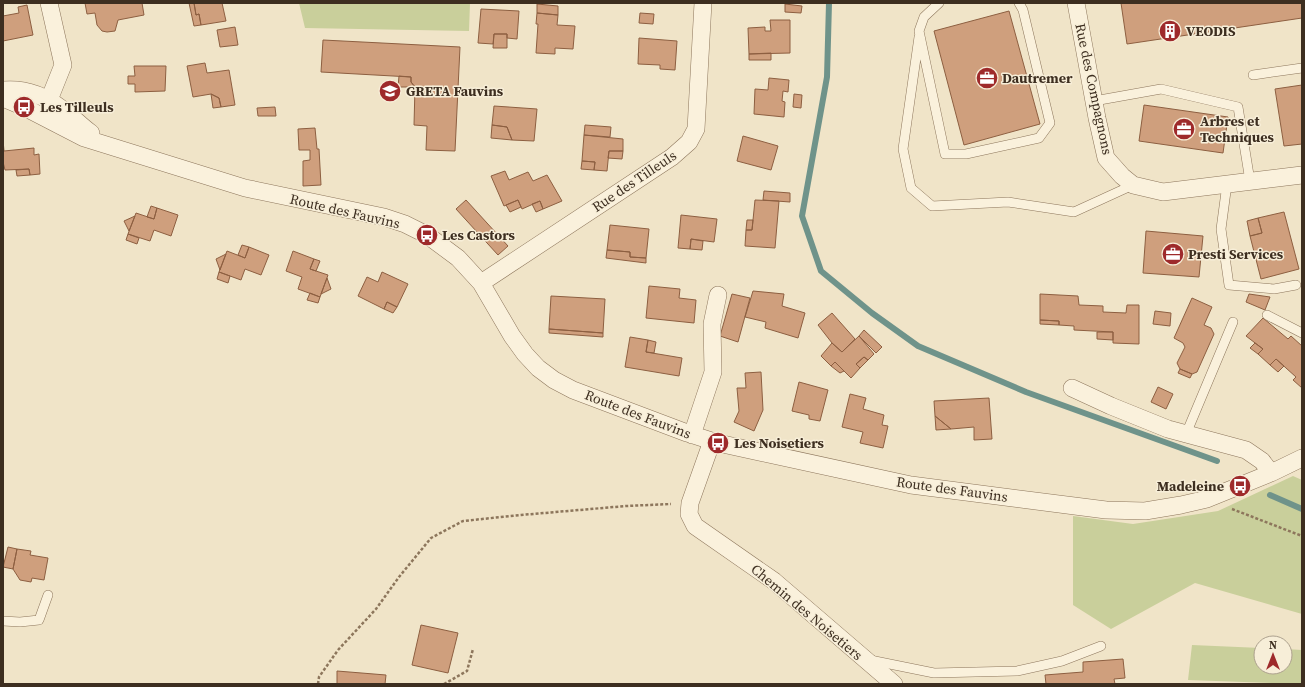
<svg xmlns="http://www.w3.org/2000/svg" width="1305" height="687" font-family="'Source Serif 4',serif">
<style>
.green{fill:#c9cf9b}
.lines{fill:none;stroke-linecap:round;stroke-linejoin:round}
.stream{stroke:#6f938a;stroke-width:6}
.building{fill:#cf9f7d;stroke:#8d5f41}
.service-casing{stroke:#8d765c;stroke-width:10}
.minor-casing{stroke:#8d765c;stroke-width:18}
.path{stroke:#8d765c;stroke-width:2.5;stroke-dasharray:3 2;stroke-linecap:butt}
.service{stroke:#faf1dc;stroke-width:9}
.minor{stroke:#faf1dc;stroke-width:17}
.labels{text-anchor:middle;stroke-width:3;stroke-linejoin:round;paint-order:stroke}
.poi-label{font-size:14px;font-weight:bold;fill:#3d2e20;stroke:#f7eed8;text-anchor:start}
.street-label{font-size:14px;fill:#3d2e20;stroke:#f7eed8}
</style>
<rect width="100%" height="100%" fill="#f0e4c8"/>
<path class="green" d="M 299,3 L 470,3 L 469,31 L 305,28 Z
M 1293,476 L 1302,480 L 1302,614 L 1195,583 L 1111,629 L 1073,605 L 1073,516 L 1133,524 L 1218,511 Z
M 1192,645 L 1261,648 L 1261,667 L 1285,667 L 1285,649 L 1302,650 L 1302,684 L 1188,680 Z"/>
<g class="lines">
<path class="stream" d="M 829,3 L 827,77 L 802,216 L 821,271 L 872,313 L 918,346 L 1026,392 L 1217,461
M 1270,495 L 1302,509"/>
</g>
<path class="building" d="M 85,3 L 142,3 L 144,15 L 118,20 L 115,31 L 107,32 L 102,31 L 97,25 L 95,13 L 87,14 Z
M 189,3 L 194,3 L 196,15 L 199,14 L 201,25 L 194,26 Z
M 194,3 L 222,3 L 226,21 L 201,25 L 199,14 L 196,15 Z
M 1121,3 L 1302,3 L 1302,18 L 1127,44 Z
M 537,4 L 558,6 L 558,15 L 537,13 Z
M 785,4 L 802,6 L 801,13 L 785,12 Z
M 27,5 L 33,35 L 3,41 L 3,16 L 19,13 L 18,7 Z
M 481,9 L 519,11 L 517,39 L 507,38 L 507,34 L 494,34 L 493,44 L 478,43 Z
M 1009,11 L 1040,124 L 964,145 L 934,31 Z
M 537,13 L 558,15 L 557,25 L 575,26 L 573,49 L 555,48 L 555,54 L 536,53 L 538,24 L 536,24 Z
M 640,13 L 654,14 L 653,24 L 639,23 Z
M 770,20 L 790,20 L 790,53 L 749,54 L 748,28 L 765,27 L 765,31 L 771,31 Z
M 235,27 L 238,45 L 220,47 L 217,30 Z
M 494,34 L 507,34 L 507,48 L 493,48 Z
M 639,38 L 677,41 L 675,70 L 660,69 L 660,65 L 638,64 Z
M 323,40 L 460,47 L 455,151 L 426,150 L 427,126 L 414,125 L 415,87 L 411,82 L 411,77 L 321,72 Z
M 771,53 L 771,60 L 749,60 L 749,54 Z
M 205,63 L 207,73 L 229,70 L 235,105 L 221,107 L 219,98 L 211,94 L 193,97 L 187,66 Z
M 134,66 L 166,66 L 165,91 L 135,92 L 135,84 L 128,84 L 128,76 L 135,76 Z
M 399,76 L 411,77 L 411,82 L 415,87 L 398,87 Z
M 769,78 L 789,80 L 788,92 L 783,91 L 782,101 L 785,102 L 784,117 L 754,114 L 755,89 L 768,90 Z
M 1302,85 L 1302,144 L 1284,146 L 1275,89 Z
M 211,94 L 219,98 L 221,107 L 213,108 Z
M 794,94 L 802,95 L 801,108 L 793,107 Z
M 1144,105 L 1228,117 L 1223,153 L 1139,141 Z
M 494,106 L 537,109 L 534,141 L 512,140 L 507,127 L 492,125 Z
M 275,107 L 276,116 L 258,116 L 257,108 Z
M 492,125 L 507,127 L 512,140 L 491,138 Z
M 585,125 L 611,127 L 610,137 L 584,135 Z
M 315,128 L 317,149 L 319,149 L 321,185 L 303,186 L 303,161 L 310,160 L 310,150 L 299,150 L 298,129 Z
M 584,135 L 623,139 L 623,151 L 609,151 L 607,171 L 594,170 L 595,162 L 582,161 Z
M 743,136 L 778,146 L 771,170 L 737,161 Z
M 3,140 L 4,151 L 34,148 L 34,155 L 39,154 L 40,174 L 30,175 L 29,169 L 5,170 L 3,162 Z
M 609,151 L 623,151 L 622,159 L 608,158 Z
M 582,161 L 595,162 L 594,170 L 581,169 Z
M 29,169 L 30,175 L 17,176 L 16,170 Z
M 505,171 L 509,180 L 528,172 L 533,181 L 547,175 L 562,201 L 543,209 L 540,201 L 522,209 L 518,200 L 504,206 L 491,176 Z
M 764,191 L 790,193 L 790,202 L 763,200 Z
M 466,200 L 508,246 L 498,255 L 456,209 Z
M 518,200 L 521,207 L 510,212 L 506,205 Z
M 755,200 L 779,201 L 775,248 L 745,246 L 746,230 L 752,230 Z
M 540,201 L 543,209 L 536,212 L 532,204 Z
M 151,206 L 157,208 L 154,219 L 147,217 Z
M 157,208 L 178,215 L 171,236 L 154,230 L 150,241 L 128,234 L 136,213 L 154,219 Z
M 1284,212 L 1299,269 L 1261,279 L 1250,236 L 1262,233 L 1258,218 Z
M 681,215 L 717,219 L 714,242 L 691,239 L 690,249 L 678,248 Z
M 135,216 L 129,231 L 124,221 Z
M 1258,218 L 1262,233 L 1250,236 L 1247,221 Z
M 747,220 L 753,220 L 752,230 L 746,230 Z
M 610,225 L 649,229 L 646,258 L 630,257 L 630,252 L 607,250 Z
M 1146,231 L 1203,236 L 1199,277 L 1143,273 Z
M 128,234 L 139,238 L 137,244 L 126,240 Z
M 691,239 L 703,241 L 702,250 L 690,249 Z
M 242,245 L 249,247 L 245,258 L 238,255 Z
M 249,247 L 269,255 L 261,275 L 245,269 L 241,280 L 219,272 L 227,251 L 245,258 Z
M 607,250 L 630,252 L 630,257 L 646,258 L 646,263 L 606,258 Z
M 293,251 L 314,259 L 310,269 L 328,275 L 320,297 L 298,289 L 302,277 L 286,271 Z
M 226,254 L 220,270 L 216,259 Z
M 314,259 L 320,261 L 316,271 L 310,269 Z
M 219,272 L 230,276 L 228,283 L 217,279 Z
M 382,272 L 408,284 L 397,307 L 387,302 L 384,309 L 358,296 L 367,277 L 378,282 Z
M 327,278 L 331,289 L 321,294 Z
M 649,286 L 680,289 L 679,298 L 696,300 L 694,323 L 646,318 Z
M 753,291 L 784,294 L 782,306 L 805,313 L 798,338 L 765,328 L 766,322 L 745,317 Z
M 310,293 L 320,297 L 318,303 L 307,300 Z
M 732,294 L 750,298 L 738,342 L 720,336 Z
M 1040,294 L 1078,296 L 1079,305 L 1103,306 L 1103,312 L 1126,313 L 1127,305 L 1139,305 L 1139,344 L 1113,343 L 1113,332 L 1074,330 L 1074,326 L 1059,325 L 1059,321 L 1040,320 Z
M 1249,294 L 1270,297 L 1265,310 L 1246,302 Z
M 551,296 L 605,299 L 603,333 L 549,329 Z
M 1192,298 L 1212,307 L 1204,325 L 1211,328 L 1214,334 L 1197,372 L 1192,374 L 1180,369 L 1177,363 L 1185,347 L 1183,343 L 1174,338 Z
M 387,302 L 397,307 L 393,313 L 384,309 Z
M 1155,311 L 1171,313 L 1170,326 L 1153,324 Z
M 832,313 L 855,339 L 842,352 L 832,343 L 818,325 Z
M 1263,318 L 1288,339 L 1291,336 L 1302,346 L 1302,388 L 1293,380 L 1296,377 L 1276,359 L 1270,365 L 1258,354 L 1263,349 L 1246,336 Z
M 1040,320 L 1059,321 L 1059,325 L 1040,324 Z
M 549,329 L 603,333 L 603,337 L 549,333 Z
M 864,330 L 882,347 L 876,353 L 859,336 Z
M 1097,332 L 1113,332 L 1113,340 L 1097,339 Z
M 859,336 L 874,354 L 868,360 L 864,357 L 856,364 L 860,368 L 851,378 L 835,362 L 831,366 L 821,356 L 832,343 L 842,352 Z
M 630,337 L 648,340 L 646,352 L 682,358 L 679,376 L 625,367 Z
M 648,340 L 656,342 L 654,353 L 646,352 Z
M 1255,343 L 1263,349 L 1258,354 L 1250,348 Z
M 864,357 L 868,360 L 860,368 L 856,364 Z
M 1276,359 L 1284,366 L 1278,372 L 1270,365 Z
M 835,362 L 844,371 L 840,373 L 831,366 Z
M 1180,369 L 1192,374 L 1190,378 L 1178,373 Z
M 761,372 L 763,410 L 754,431 L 734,422 L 739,411 L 737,388 L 746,388 L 745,373 Z
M 799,382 L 828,390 L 820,421 L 809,419 L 809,415 L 792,411 Z
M 1158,387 L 1173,394 L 1166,409 L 1151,402 Z
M 850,394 L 866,398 L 863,409 L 884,415 L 882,425 L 888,426 L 883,448 L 860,443 L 863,432 L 842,427 Z
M 989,398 L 992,439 L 974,440 L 974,427 L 951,429 L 935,416 L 934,401 Z
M 935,416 L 951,429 L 936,430 Z
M 8,547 L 17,549 L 13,569 L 3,567 Z
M 17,549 L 31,551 L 30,555 L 48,558 L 44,580 L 32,578 L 31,582 L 20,580 L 13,569 Z
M 421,625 L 458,633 L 448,673 L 412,665 Z
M 1123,659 L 1125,678 L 1114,679 L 1115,684 L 1046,684 L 1045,675 L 1083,672 L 1083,662 Z
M 337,671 L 386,675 L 385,684 L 337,684 Z"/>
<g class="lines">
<g class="service-casing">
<path id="service" d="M 939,3 L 924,17 L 919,31 L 945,154 L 966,154 L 1039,138 L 1050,123 L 1023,10 L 1019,3
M 919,37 L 903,149 L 911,188 L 932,206 L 1008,202 L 1074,212 L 1133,185
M 1253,75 L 1302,68
M 1094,101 L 1161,89 L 1238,107 L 1250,181
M 1227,184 L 1221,229 L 1229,285 L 1274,289 L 1296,285
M 1267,315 L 1302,333
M 1186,434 L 1233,322
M 3,621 L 20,622 L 39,620 L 48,595
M 870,660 L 934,673 L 1017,671 L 1062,661 L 1101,646"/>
</g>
<g class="minor-casing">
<path id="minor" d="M 1076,3 L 1097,118 L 1106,158 L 1122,176 L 1133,185 L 1163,192 L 1302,175
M 3,90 C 25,88 44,95 62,109 C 72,116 81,126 91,133
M 3,98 L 24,107 L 84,138 L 245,188 L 384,217 L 405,224 L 427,235 L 458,258 L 481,283 L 512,336 L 525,354 L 538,368 L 554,380 L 573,390 L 687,433 L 718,443 L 911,485 L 1106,510 L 1145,511 L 1181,505 L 1207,499 L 1271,473 L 1302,458
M 49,100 L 63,65 L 49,3
M 481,283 L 672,157 L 689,142 L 696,129 L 703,3
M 1072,388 L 1111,406 L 1168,429 L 1246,450 L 1262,461 L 1271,473
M 692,435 L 713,372 L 712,324 L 718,295
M 712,441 L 690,503 L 689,514 L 695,526 L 774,581 L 894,684"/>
</g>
<path class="path" d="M 1232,509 L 1302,536
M 318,684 L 319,677 L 338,650 L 376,609 L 399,577 L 431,538 L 463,521 L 521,515 L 626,506 L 671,504
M 444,684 L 467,671 L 473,649"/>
<use href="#service" class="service"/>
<use href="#minor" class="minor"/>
</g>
<defs>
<g id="building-disc" transform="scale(1.15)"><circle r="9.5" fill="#9e2a2b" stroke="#f7eed8"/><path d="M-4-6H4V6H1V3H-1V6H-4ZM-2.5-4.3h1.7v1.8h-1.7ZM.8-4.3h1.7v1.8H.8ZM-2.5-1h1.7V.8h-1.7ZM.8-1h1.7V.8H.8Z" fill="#fff"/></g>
<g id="office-disc" transform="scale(1.15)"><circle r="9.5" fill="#9e2a2b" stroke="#f7eed8"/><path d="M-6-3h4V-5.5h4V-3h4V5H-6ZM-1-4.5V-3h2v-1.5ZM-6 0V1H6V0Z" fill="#fff"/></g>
<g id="university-disc" transform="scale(1.15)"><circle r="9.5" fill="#9e2a2b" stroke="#f7eed8"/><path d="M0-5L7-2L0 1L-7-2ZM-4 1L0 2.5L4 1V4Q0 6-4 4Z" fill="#fff"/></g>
<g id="bus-disc" transform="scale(1.15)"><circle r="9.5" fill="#9e2a2b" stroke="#f7eed8"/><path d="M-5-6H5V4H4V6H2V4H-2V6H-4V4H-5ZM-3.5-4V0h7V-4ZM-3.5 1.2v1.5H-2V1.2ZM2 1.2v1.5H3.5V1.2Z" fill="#fff"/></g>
</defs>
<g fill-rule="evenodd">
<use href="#building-disc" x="1170" y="31"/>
<use href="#office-disc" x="987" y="78"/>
<use href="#university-disc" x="390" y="91"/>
<use href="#bus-disc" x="24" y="107"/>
<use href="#office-disc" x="1184" y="129"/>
<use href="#bus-disc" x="427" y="235"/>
<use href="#office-disc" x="1173" y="254"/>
<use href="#bus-disc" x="718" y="443"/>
<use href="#bus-disc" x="1240" y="486"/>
</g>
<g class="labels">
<g class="poi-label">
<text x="1186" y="36">VEODIS</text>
<text x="1002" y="83">Dautremer</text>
<text x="406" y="96">GRETA Fauvins</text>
<text x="40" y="112">Les Tilleuls</text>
<text x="1200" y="126">Arbres et<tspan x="1200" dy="16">Techniques</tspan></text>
<text x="442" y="240">Les Castors</text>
<text x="1188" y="259">Presti Services</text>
<text x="734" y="448">Les Noisetiers</text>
<text x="1224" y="491" text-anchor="end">Madeleine</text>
</g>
<g class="street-label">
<text transform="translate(1094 89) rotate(78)" y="5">Rue des Compagnons</text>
<text transform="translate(634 181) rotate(-34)" y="5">Rue des Tilleuls</text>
<text transform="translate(345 211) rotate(13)" y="5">Route des Fauvins</text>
<text transform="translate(638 414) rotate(21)" y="5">Route des Fauvins</text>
<text transform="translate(952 489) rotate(8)" y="5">Route des Fauvins</text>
<text transform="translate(807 612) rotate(40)" y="5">Chemin des Noisetiers</text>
</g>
</g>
<rect width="1305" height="687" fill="none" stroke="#3d2e20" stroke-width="8"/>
<g transform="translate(1273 655)"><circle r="19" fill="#f7eed8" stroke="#ada18e"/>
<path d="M0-3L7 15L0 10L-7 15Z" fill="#9e2a2b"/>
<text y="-6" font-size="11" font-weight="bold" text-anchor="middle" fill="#3d2e20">N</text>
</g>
</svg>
